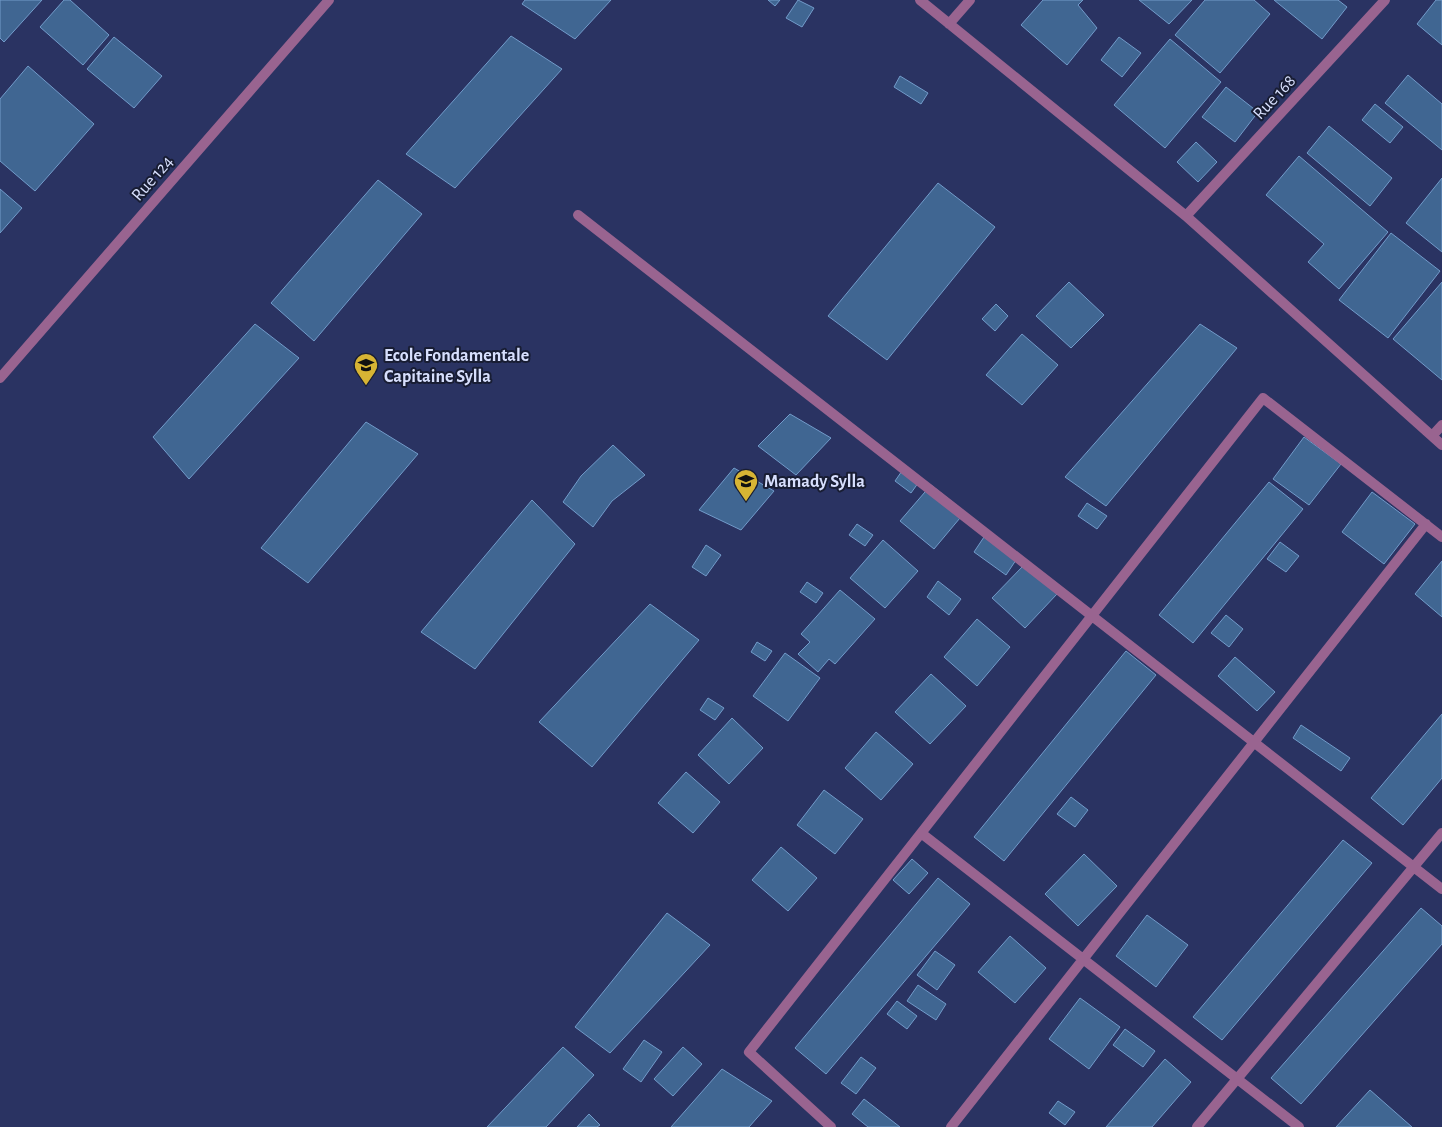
<svg xmlns="http://www.w3.org/2000/svg" width="1442" height="1127" font-family="'Alegreya Sans',sans-serif">
<style>
.building{fill:#406692;stroke:#729bca}
.lines{fill:none;stroke-linecap:round;stroke-linejoin:round}
.street{stroke:#996490;stroke-width:10}
.labels{text-anchor:middle;stroke-width:4;stroke-linejoin:round;paint-order:stroke}
.street-label{font-size:18px;fill:#d7dffd;stroke:#181d33}
.poi-label{font-size:18px;font-weight:bold;fill:#d7dffd;stroke:#181d33;text-anchor:start}
</style>
<rect width="100%" height="100%" fill="#2a3362"/>
<path class="building" d="M 0,0 L 42,0 L 4,42 L 0,38 Z
M 64,0 L 70,0 L 109,35 L 83,65 L 40,27 Z
M 525,0 L 611,0 L 575,39 L 522,4 Z
M 768,0 L 780,0 L 775,6 Z
M 798,0 L 814,8 L 802,27 L 786,18 Z
M 1043,0 L 1083,0 L 1078,5 L 1097,28 L 1067,65 L 1021,25 Z
M 1139,0 L 1192,0 L 1169,24 Z
M 1205,0 L 1254,0 L 1270,14 L 1220,73 L 1175,35 Z
M 1274,0 L 1338,0 L 1347,7 L 1322,39 Z
M 1436,0 L 1442,0 L 1442,45 L 1417,24 Z
M 511,36 L 562,69 L 455,188 L 406,154 Z
M 114,37 L 162,76 L 134,108 L 87,69 Z
M 1119,37 L 1141,53 L 1122,77 L 1101,60 Z
M 1170,39 L 1221,82 L 1165,148 L 1114,105 Z
M 28,66 L 94,124 L 35,191 L 0,161 L 0,99 Z
M 1408,75 L 1442,104 L 1442,150 L 1385,103 Z
M 900,76 L 928,93 L 921,104 L 894,87 Z
M 1226,87 L 1258,112 L 1235,142 L 1202,117 Z
M 1375,104 L 1403,127 L 1390,143 L 1362,120 Z
M 1329,126 L 1392,178 L 1370,206 L 1307,153 Z
M 1196,142 L 1217,162 L 1198,182 L 1177,162 Z
M 1299,156 L 1388,232 L 1339,289 L 1308,262 L 1324,244 L 1266,195 Z
M 1442,178 L 1442,252 L 1406,223 Z
M 378,180 L 422,214 L 314,341 L 271,303 Z
M 938,183 L 995,227 L 887,360 L 828,316 Z
M 0,189 L 22,208 L 0,233 Z
M 1391,233 L 1440,271 L 1388,338 L 1339,300 Z
M 1069,282 L 1104,315 L 1071,348 L 1036,316 Z
M 1442,282 L 1442,380 L 1393,339 Z
M 996,304 L 1008,316 L 995,331 L 982,319 Z
M 255,324 L 299,358 L 189,479 L 153,437 Z
M 1200,324 L 1237,348 L 1106,506 L 1065,477 Z
M 1022,334 L 1058,365 L 1022,405 L 986,375 Z
M 790,414 L 831,438 L 796,475 L 758,446 Z
M 366,422 L 418,454 L 308,583 L 261,548 Z
M 1304,437 L 1341,464 L 1309,505 L 1273,479 Z
M 613,445 L 645,475 L 612,501 L 593,527 L 563,502 L 581,476 Z
M 734,468 L 774,491 L 741,530 L 699,510 Z
M 904,468 L 921,479 L 911,493 L 895,481 Z
M 1269,482 L 1303,509 L 1193,643 L 1159,615 Z
M 931,485 L 965,512 L 934,549 L 900,521 Z
M 1372,492 L 1415,524 L 1384,564 L 1342,532 Z
M 532,500 L 575,544 L 475,669 L 421,632 Z
M 1087,503 L 1107,516 L 1097,529 L 1078,516 Z
M 857,524 L 873,535 L 865,546 L 849,535 Z
M 984,537 L 1016,560 L 1006,575 L 974,552 Z
M 883,540 L 918,571 L 885,608 L 850,578 Z
M 1280,542 L 1299,556 L 1286,572 L 1267,559 Z
M 706,545 L 721,555 L 706,576 L 692,567 Z
M 1442,561 L 1442,617 L 1415,594 Z
M 1024,565 L 1057,594 L 1025,628 L 992,598 Z
M 938,581 L 961,599 L 949,615 L 927,597 Z
M 807,582 L 823,593 L 816,603 L 800,592 Z
M 840,590 L 875,619 L 835,664 L 829,659 L 818,672 L 798,654 L 810,642 L 801,634 Z
M 650,604 L 699,640 L 592,767 L 539,722 Z
M 1226,615 L 1243,629 L 1229,647 L 1211,633 Z
M 977,619 L 1010,647 L 977,686 L 944,657 Z
M 757,642 L 772,651 L 765,661 L 751,652 Z
M 1126,651 L 1156,675 L 1004,861 L 974,837 Z
M 785,653 L 820,678 L 788,721 L 753,696 Z
M 1235,657 L 1275,692 L 1257,711 L 1218,676 Z
M 931,674 L 966,706 L 930,744 L 895,712 Z
M 708,698 L 724,708 L 715,720 L 700,710 Z
M 1442,714 L 1442,778 L 1403,825 L 1371,798 Z
M 732,718 L 763,748 L 729,784 L 698,755 Z
M 1301,725 L 1350,758 L 1341,771 L 1293,738 Z
M 876,732 L 913,764 L 881,800 L 845,768 Z
M 686,772 L 720,802 L 693,833 L 658,803 Z
M 824,790 L 863,819 L 835,854 L 797,825 Z
M 1071,797 L 1088,810 L 1075,827 L 1057,814 Z
M 1343,840 L 1372,863 L 1222,1040 L 1193,1017 Z
M 781,847 L 817,878 L 788,911 L 752,880 Z
M 1084,854 L 1117,886 L 1078,926 L 1045,894 Z
M 912,859 L 928,873 L 909,894 L 893,880 Z
M 938,878 L 970,904 L 826,1074 L 795,1048 Z
M 1421,908 L 1442,926 L 1442,944 L 1301,1104 L 1271,1078 Z
M 667,913 L 710,945 L 610,1053 L 575,1027 Z
M 1147,915 L 1188,945 L 1156,987 L 1116,956 Z
M 1010,936 L 1046,968 L 1015,1003 L 978,972 Z
M 935,951 L 955,965 L 937,990 L 917,975 Z
M 918,985 L 946,1004 L 936,1020 L 907,1001 Z
M 1080,998 L 1120,1027 L 1089,1069 L 1049,1039 Z
M 897,1001 L 917,1016 L 907,1029 L 887,1014 Z
M 1125,1029 L 1155,1051 L 1143,1067 L 1113,1045 Z
M 644,1040 L 662,1052 L 641,1082 L 623,1069 Z
M 563,1047 L 594,1075 L 546,1127 L 487,1127 Z
M 683,1047 L 702,1064 L 673,1096 L 654,1079 Z
M 861,1057 L 876,1068 L 856,1094 L 841,1083 Z
M 1165,1059 L 1191,1082 L 1152,1127 L 1106,1127 Z
M 722,1069 L 772,1101 L 749,1127 L 671,1127 Z
M 1370,1090 L 1412,1127 L 1336,1127 Z
M 864,1099 L 900,1127 L 868,1127 L 852,1114 Z
M 1058,1101 L 1075,1112 L 1065,1125 L 1049,1113 Z
M 589,1114 L 600,1125 L 597,1127 L 577,1127 Z"/>
<g class="lines">
<path class="street" d="M 920,0 L 1186,216 L 1442,445
M 949,24 L 970,0
M 578,215 L 1442,889
M 1186,216 L 1385,0
M 0,378 L 329,0
M 1432,436 L 1442,425
M 921,833 L 1299,1127
M 831,1127 L 749,1052 L 1263,398 L 1442,537
M 951,1127 L 1426,524
M 1197,1127 L 1442,833"/>
</g>
<defs>
<g id="school-pin" transform="scale(1.25)"><path d="M0 17L-7.5 6A9.5 9.5 0 1 1 7.5 6Z" fill="#d7b434" stroke="#181d33"/><path d="M0-5L7-2L0 1L-7-2ZM-4 1L0 2.5L4 1V4Q0 6-4 4Z" fill="#111"/></g>
</defs>
<g fill-rule="evenodd">
<use href="#school-pin" x="366" y="365"/>
<use href="#school-pin" x="746" y="481"/>
</g>
<g class="labels">
<g class="street-label">
<text transform="translate(1274 97) rotate(-47)" y="6">Rue 168</text>
<text transform="translate(152 178) rotate(-49)" y="6">Rue 124</text>
</g>
<g class="poi-label">
<text x="384" y="361">Ecole Fondamentale<tspan x="384" dy="21">Capitaine Sylla</tspan></text>
<text x="764" y="487">Mamady Sylla</text>
</g>
</g>
</svg>
